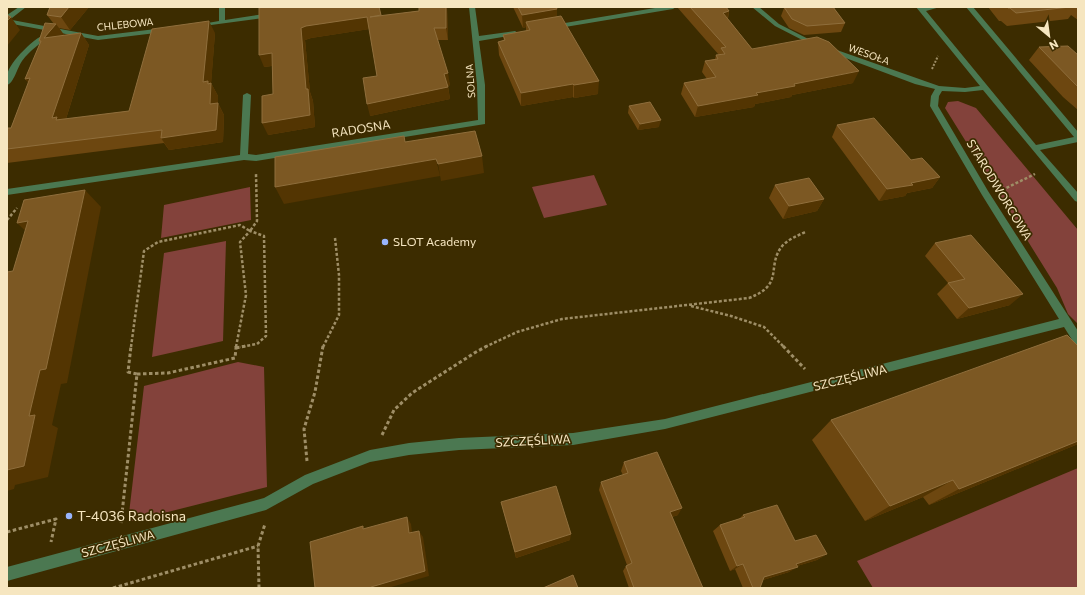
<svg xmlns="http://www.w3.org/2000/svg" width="1085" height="595" font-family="Commissioner,sans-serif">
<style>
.green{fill:#83423b}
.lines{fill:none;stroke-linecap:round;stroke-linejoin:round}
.path-far2{stroke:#9e8e66;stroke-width:2;stroke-dasharray:2 1.5;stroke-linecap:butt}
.path-far1{stroke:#9e8e66;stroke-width:2.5;stroke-dasharray:3 2;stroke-linecap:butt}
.path{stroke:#9e8e66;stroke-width:3;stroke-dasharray:3.5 2.5;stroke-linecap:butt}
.street{fill:#4b7851;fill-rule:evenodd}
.wall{fill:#6d4710}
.shaded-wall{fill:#533502}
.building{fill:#7c5823;stroke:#8f6e3c}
.poi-dot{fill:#99b5fd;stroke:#3c2c00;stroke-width:1.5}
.labels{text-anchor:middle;stroke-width:3.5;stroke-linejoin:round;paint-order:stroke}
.far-street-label{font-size:10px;fill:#f6e6c0;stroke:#3c2c00}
.street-label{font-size:12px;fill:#f6e6c0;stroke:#3c2c00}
.poi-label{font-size:12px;fill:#f6e6c0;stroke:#3c2c00;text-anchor:start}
.near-poi-label{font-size:14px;fill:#f6e6c0;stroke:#3c2c00;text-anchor:start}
</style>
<rect width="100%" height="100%" fill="#3c2c00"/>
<path class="green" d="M 958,101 L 976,108 L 1078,230 L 1078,324 L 1068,314 L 1057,288 L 945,108 L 948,102 Z
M 594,175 L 607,205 L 544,218 L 532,187 Z
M 250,187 L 251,220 L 161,238 L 164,205 Z
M 226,241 L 223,341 L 152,357 L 164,253 Z
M 238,362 L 264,367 L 267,487 L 128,522 L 144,386 Z
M 1078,468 L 1078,588 L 873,588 L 857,561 Z"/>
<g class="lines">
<path class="path-far2" d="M 932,69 L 938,56"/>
<path class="path-far1" d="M 1002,190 L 1035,174
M 7,220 L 17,208
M 691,306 L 731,316 L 764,327 L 784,347
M 131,347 L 144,251 L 158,242 L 240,225 L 250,231 L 257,221 L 256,174
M 236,347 L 246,295 L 240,242 L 250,231 L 264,236 L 266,336 L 257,344 L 240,347
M 323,347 L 339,315 L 339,275 L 335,238
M 485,347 L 517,332 L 562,319 L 749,298 C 786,284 765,266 783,245 C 789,239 797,236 805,232"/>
<path class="path" d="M 783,346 L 805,369
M 236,348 L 236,346
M 236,348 L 246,346
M 137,374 L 168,373 L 235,358 L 236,348
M 382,435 L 394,410 L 412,393 L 476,352 L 487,346
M 307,461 L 304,429 L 315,392 L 323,346
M 121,523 L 137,374 L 128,372 L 131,346
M 7,532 L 56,519 L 51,542
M 113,588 L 258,546
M 259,588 L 258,546 L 265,524"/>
<path class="street" d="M 19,7 L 26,7 L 12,18 L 12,20 L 98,36 L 164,28 L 167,30 L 164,32 L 98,40 L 7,23 L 7,15 Z
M 219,7 L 225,7 L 225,20 L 271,13 L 274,15 L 271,17 L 196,27 L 196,25 L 219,21 Z
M 469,7 L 475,7 L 479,36 L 515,31 L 518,33 L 515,35 L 479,41 L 485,85 L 485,124 L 256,161 L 244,160 L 7,195 L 7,189 L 240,155 L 243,95 L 247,93 L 251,95 L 248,154 L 256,155 L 478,120 L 477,85 Z
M 661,7 L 676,7 L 673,9 L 553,29 L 550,27 L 553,25 Z
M 752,7 L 759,7 L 779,24 L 820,45 L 814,46 L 775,26 Z
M 916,7 L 940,7 L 926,11 L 1036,145 L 1074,137 L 966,7 L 973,7 L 1078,132 L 1078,142 L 1040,150 L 1078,193 L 1078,202 L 1075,201 L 983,90 L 965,92 L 942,91 L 939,96 L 938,106 L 988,191 L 1078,331 L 1078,345 L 1074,343 L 1064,327 L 665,429 L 573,445 L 459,450 L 409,455 L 370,462 L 313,484 L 266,510 L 7,581 L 7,567 L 264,498 L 305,475 L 370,450 L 409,443 L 459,438 L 573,433 L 665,419 L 1059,319 L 982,195 L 930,106 L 931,96 L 935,89 L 915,84 L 827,51 L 828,49 L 834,49 L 939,86 L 965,88 L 980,86 Z
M 49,32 L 52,34 L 51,35 C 41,43 30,50 22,61 C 17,68 14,83 7,85 C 7,82 6,78 7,75 C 10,61 35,37 49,32 Z"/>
</g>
<path class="wall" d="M 50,7 L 89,7 L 70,30 L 59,28 L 64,35 L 81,33 L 89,45 L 66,119 L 129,111 L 215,33 L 211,83 L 218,96 L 218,103 L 224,115 L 223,142 L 169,150 L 164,143 L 7,163 L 7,128 L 11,128 L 29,83 L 25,79 L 40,43 L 39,41 L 54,24 L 47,15 Z
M 261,7 L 381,16 L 447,7 L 448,40 L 437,40 L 450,85 L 448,86 L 450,99 L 370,116 L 377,76 L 369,29 L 311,38 L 305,40 L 310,92 L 313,101 L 315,127 L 268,135 L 273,94 L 272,66 L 264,67 Z
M 513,7 L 556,7 L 557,17 L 598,94 L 574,98 L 573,97 L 521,106 L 499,55 L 498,42 L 504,41 L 503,35 L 526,31 L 526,27 L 523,28 Z
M 677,7 L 726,7 L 729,11 L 728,19 L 752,49 L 853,83 L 792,95 L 791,97 L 755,104 L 754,107 L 695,117 L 681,94 L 684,83 L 707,79 L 702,72 L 705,61 L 715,59 L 716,55 L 719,55 Z
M 783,7 L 833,7 L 845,23 L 841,32 L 804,35 L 789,28 L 781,16 L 784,8 Z
M 988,7 L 1078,7 L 1078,20 L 1071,15 L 1068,19 L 1007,26 L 1001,21 L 999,21 Z
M 1039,47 L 1078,55 L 1078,110 L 1063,97 L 1029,60 Z
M 629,106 L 659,127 L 638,130 L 628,113 Z
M 837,125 L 911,160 L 940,177 L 932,188 L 907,193 L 905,196 L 879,201 L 832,137 Z
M 775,185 L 824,199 L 817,211 L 783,219 L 769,198 Z
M 935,243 L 1010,305 L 957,319 L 937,294 L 948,283 L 925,256 Z
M 1078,346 L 1078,444 L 929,505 L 923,497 L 865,521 L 812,440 L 831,420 Z
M 624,462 L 678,515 L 672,517 L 703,588 L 629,588 L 623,571 L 626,566 L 627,565 L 599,490 L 601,482 L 623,475 L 621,471 Z
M 501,502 L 570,540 L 516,558 Z
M 743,515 L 795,541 L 827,554 L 817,560 L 797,566 L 789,572 L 763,580 L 760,588 L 743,588 L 735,569 L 730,571 L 713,531 L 720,525 L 739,519 Z"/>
<path class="shaded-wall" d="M 69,7 L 89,7 L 70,30 L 61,17 Z
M 446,7 L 447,7 L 448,40 L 446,28 Z
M 557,9 L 557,22 L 526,22 L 526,27 L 523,28 L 522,15 Z
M 729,11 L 726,23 L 723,13 Z
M 11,17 L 20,30 L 7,46 L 7,21 Z
M 367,17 L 370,29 L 311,38 L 305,40 L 310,92 L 313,101 L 315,127 L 268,135 L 262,123 L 306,89 L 301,28 L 306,26 Z
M 209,21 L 215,33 L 211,86 L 211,83 L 218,96 L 218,103 L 224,115 L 223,142 L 169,150 L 161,138 L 210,104 L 203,82 Z
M 56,24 L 65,36 L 44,38 Z
M 81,33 L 89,45 L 64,125 L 52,118 Z
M 272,53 L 277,65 L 264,67 L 259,55 Z
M 859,71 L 853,83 L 792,95 L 791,97 L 755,104 L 754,107 L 695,117 L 698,106 L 794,84 Z
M 448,73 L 450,85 L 446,86 L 444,74 Z
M 30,78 L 35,92 L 25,79 Z
M 599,81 L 598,94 L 574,98 L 574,85 Z
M 573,84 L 573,97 L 521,106 L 521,93 Z
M 448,87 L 450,99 L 370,116 L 367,104 Z
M 661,120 L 659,127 L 638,130 L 640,124 Z
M 482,156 L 484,173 L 441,181 L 438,164 Z
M 436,159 L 440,176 L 284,204 L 275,187 Z
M 940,177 L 932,188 L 907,193 L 905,196 L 879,201 L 887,189 L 911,183 Z
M 85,190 L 101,207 L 67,383 L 61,384 L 52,425 L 58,428 L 48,477 L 15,485 L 14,489 L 7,491 L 7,470 L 40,370 Z
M 824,199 L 817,211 L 783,219 L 789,206 Z
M 28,221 L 36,241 L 17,223 Z
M 1023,294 L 1010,305 L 957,319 L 969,308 Z
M 1078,441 L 1078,444 L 929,505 L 959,489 Z
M 953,480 L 923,497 L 865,521 L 890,506 Z
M 682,508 L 678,515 L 665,519 L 670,512 Z
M 407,517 L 411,524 L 413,540 L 409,533 Z
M 419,531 L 423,537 L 429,576 L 388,588 L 371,588 L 371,587 Z
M 571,534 L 570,540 L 516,558 L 515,552 Z
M 827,554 L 817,560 L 787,569 L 796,564 Z
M 743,564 L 735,569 L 730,571 L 737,566 Z
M 798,567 L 789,572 L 756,582 L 764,577 Z"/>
<path class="building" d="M 50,7 L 69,7 L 61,17 L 47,15 Z
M 263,7 L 379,7 L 381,15 L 370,17 L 419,11 L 419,7 L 446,7 L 446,28 L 434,28 L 448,73 L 444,74 L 448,87 L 367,104 L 363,78 L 377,76 L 367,17 L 306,26 L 301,28 L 306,89 L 308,89 L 310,115 L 262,123 L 262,96 L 273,94 L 272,53 L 259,55 L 259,8 Z
M 518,7 L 556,7 L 557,9 L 522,15 Z
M 690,7 L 726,7 L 729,11 L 723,13 L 752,49 L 817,37 L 829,42 L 859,71 L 794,84 L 795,86 L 756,93 L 758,95 L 698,106 L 684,83 L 716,77 L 705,61 L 718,59 L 716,55 L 725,54 L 721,48 L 726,47 Z
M 784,7 L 833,7 L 845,23 L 807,26 L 792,19 Z
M 1007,7 L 1070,7 L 1016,13 L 1010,8 L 1008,8 Z
M 7,15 L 11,17 L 7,21 Z
M 561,16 L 599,81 L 574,85 L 573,84 L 521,93 L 498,42 L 505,40 L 503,35 L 530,30 L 526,22 Z
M 209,21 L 203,82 L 208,81 L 208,84 L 211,83 L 210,104 L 218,103 L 216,130 L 161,138 L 162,130 L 7,149 L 7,128 L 11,128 L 30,78 L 25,79 L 41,41 L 39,41 L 45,23 L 56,24 L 44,38 L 81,33 L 52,118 L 57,117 L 56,120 L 129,111 L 152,29 Z
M 1068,46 L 1078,55 L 1078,87 L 1039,47 Z
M 650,102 L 661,120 L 640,124 L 629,106 Z
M 874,118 L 911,160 L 922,158 L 940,177 L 911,183 L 913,185 L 887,189 L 837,125 Z
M 475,131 L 482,156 L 438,164 L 436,159 L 275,187 L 275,157 L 404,136 L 405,142 Z
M 809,178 L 824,199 L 789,206 L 775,185 Z
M 85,190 L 46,369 L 40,370 L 29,416 L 35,415 L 24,466 L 7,470 L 7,272 L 13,271 L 28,221 L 17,223 L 24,200 Z
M 971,235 L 1023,294 L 969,308 L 948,283 L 965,279 L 935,243 Z
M 1067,335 L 1078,346 L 1078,441 L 959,489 L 953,480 L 890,506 L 831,420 Z
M 657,452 L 682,508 L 670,512 L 703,588 L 634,588 L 626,566 L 632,563 L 601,482 L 628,473 L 624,462 Z
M 556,486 L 571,534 L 515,552 L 501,502 Z
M 777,505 L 795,541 L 816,535 L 827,554 L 796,564 L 798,567 L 764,577 L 760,588 L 753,588 L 743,564 L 737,566 L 720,525 L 745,517 L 743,515 Z
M 407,517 L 409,533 L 419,531 L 425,571 L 371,587 L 371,588 L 315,588 L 310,542 L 363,526 L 363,529 Z
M 573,575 L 578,588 L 543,588 Z"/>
<g class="poi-dot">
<circle cx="385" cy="242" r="4"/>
<circle cx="69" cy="516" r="4"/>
</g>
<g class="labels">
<g class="far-street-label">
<text transform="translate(125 24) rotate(-6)" y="4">CHLEBOWA</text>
<text transform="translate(869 54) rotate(20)" y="4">WESOŁA</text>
<text transform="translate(470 81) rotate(-94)" y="4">SOLNA</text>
</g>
<g class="street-label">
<text transform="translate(361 129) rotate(-9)" y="4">RADOSNA</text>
<text transform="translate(999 190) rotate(59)" y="4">STARODWORCOWA</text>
<text transform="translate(850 378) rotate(-14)" y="4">SZCZĘŚLIWA</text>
<text transform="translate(533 441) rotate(-3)" y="4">SZCZĘŚLIWA</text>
<text transform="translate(118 544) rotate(-15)" y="4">SZCZĘŚLIWA</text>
</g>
<g class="poi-label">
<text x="393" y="246">SLOT Academy</text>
</g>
<g class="near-poi-label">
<text x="77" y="521">T-4036 Radoisna</text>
</g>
</g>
<rect width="1085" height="595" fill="none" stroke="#f6e6c0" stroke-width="16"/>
<g transform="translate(1049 36) rotate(151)" stroke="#3c2c00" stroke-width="3" paint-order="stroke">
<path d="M0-3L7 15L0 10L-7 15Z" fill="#f6e6c0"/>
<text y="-6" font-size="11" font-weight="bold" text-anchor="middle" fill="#f6e6c0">N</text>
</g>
</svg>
